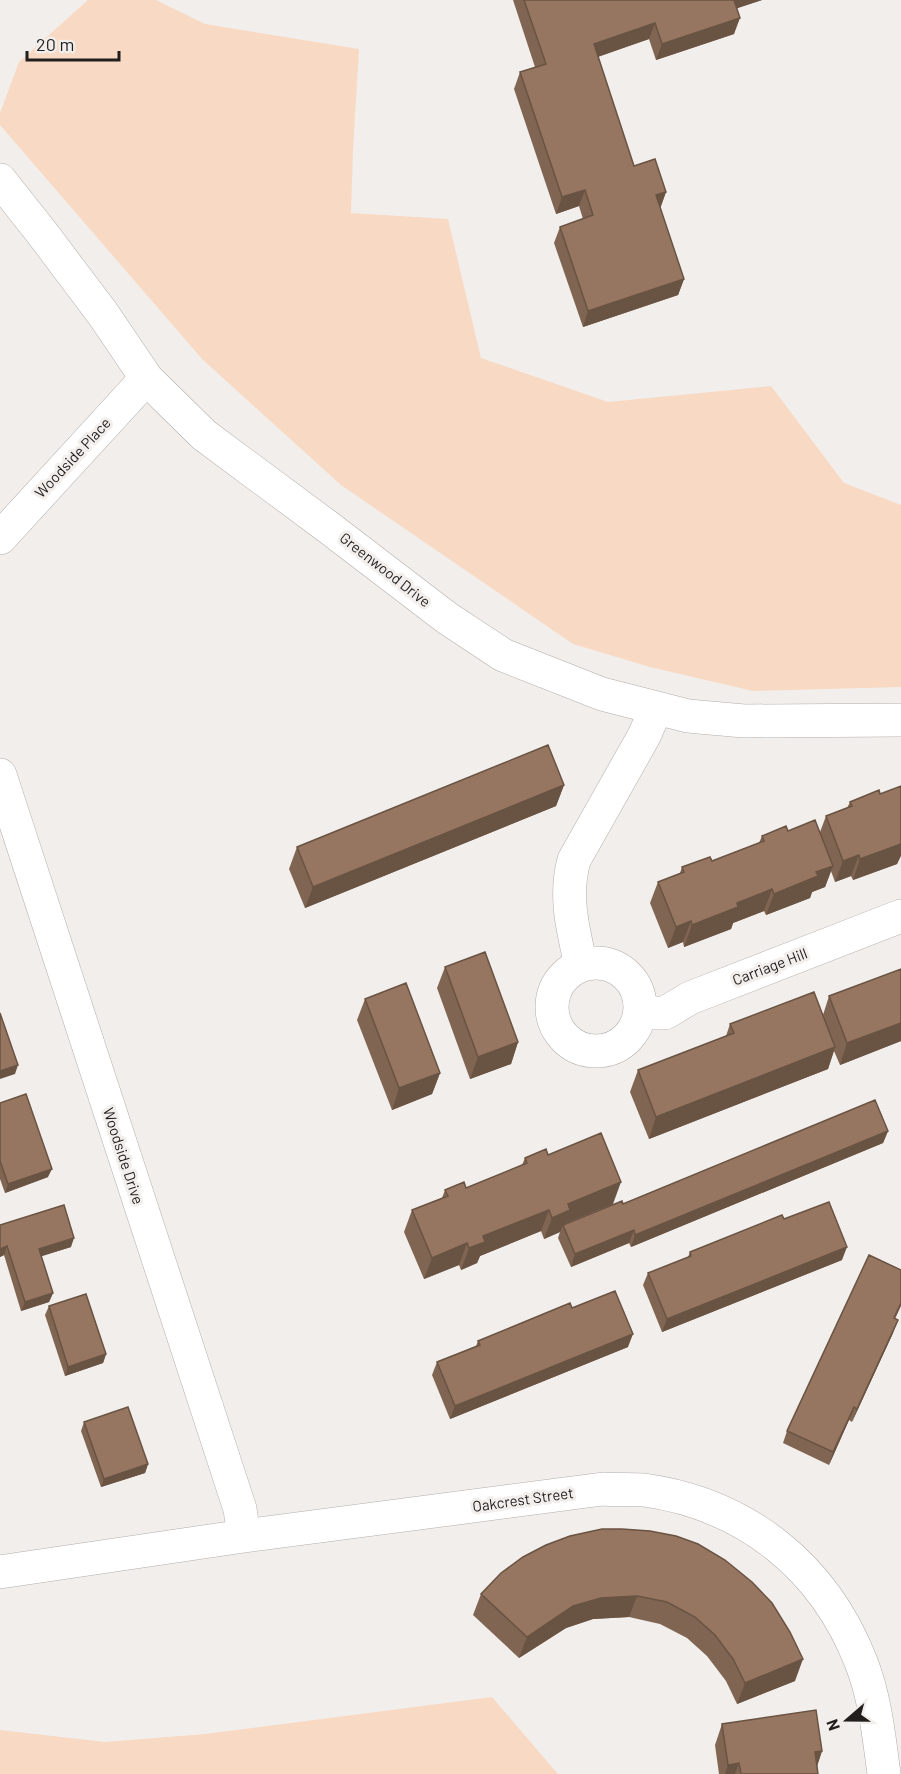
<svg xmlns="http://www.w3.org/2000/svg" width="901" height="1774" font-family="Barlow,sans-serif">
<style>
.green{fill:#f8dac4}
.lines{fill:none;stroke-linecap:round;stroke-linejoin:round}
.street-casing{stroke:#b2aeab;stroke-width:34}
.street{stroke:#fff;stroke-width:33}
.wall{fill:#816553}
.shaded-wall{fill:#695343}
.building{fill:#967660;stroke:#695343;stroke-width:1.5}
.labels{text-anchor:middle;stroke-width:6;stroke-linejoin:round;paint-order:stroke}
.street-label{font-size:15px;fill:#201f1e;stroke:#f2eeeb}
</style>
<rect width="100%" height="100%" fill="#f2eeeb"/>
<path class="green" d="M 88,0 L 156,0 L 205,24 L 359,49 L 353,150 L 351,213 L 448,219 L 481,358 L 608,402 L 771,386 L 844,483 L 901,505 L 901,687 L 753,691 L 650,667 L 573,644 L 341,485 L 202,359 L 0,125 L 0,113 L 19,62 Z
M 492,1697 L 558,1774 L 0,1774 L 0,1730 L 105,1742 L 205,1734 Z"/>
<g class="lines">
<g class="street-casing">
<path id="street" d="M 0,180 L 42,233 L 103,314 L 147,379 L 204,435 L 328,527 L 447,618 L 503,655 L 602,694 L 688,716 L 744,721 L 901,720
M 0,538 L 143,382 L 147,379
M 0,775 L 240,1509 L 244,1536
M552 1007a44 44 0 1 1 88 0a44 44 0 1 1-88 0Z
M 581,965 C 573,930 564,896 574,860 L 644,736 L 656,709
M 640,1013 L 665,1013 L 690,998 L 901,916
M 0,1572 L 244,1536 L 603,1489 C 616,1490 630,1489 644,1490 C 746,1504 824,1567 861,1662 C 875,1697 879,1737 884,1774"/>
</g>
<use href="#street" class="street"/>
</g>
<path class="wall" d="M 513,0 L 762,0 L 737,8 L 734,34 L 656,60 L 649,39 L 598,57 L 634,166 L 666,192 L 660,208 L 684,279 L 678,295 L 583,327 L 554,243 L 560,227 L 583,219 L 579,206 L 556,214 L 514,89 L 520,72 L 535,67 Z
M 564,785 L 556,806 L 305,908 L 289,869 L 297,847 Z
M 850,802 L 900,856 L 897,864 L 853,880 L 851,876 L 835,882 L 831,871 L 825,887 L 812,892 L 810,898 L 766,915 L 764,911 L 733,923 L 731,929 L 684,947 L 683,942 L 668,948 L 650,903 L 658,882 L 680,873 L 682,867 L 712,861 L 759,843 L 762,836 L 788,831 L 820,832 L 826,816 L 847,808 Z
M 445,967 L 518,1042 L 511,1064 L 470,1079 L 437,988 Z
M 901,969 L 901,1041 L 840,1065 L 834,1051 L 828,1069 L 649,1139 L 630,1092 L 638,1070 L 726,1036 L 730,1024 L 823,1015 L 829,996 Z
M 365,999 L 440,1073 L 432,1094 L 392,1110 L 357,1020 Z
M 0,1103 L 48,1177 L 5,1193 L 0,1179 Z
M 888,1131 L 883,1143 L 631,1247 L 629,1243 L 571,1267 L 558,1238 L 560,1232 L 544,1239 L 541,1231 L 480,1256 L 477,1263 L 461,1270 L 459,1265 L 424,1279 L 404,1232 L 412,1210 L 442,1198 L 445,1190 L 466,1188 L 522,1165 L 525,1158 L 548,1155 L 613,1204 L 566,1223 L 565,1224 L 623,1204 Z
M 784,1219 L 842,1260 L 662,1332 L 643,1285 L 648,1273 L 688,1257 L 690,1252 Z
M 0,1225 L 71,1247 L 41,1256 L 53,1293 L 49,1302 L 21,1311 L 4,1255 L 0,1257 Z
M 901,1270 L 901,1306 L 895,1319 L 893,1333 L 852,1422 L 849,1420 L 829,1465 L 783,1443 L 787,1431 Z
M 49,1306 L 106,1354 L 103,1363 L 65,1376 L 45,1315 Z
M 572,1308 L 628,1347 L 450,1419 L 432,1375 L 437,1362 L 476,1346 L 478,1341 Z
M 84,1422 L 148,1464 L 145,1473 L 101,1487 L 81,1431 Z
M 570,1536 L 795,1681 L 737,1704 L 726,1681 L 707,1656 L 687,1638 L 660,1624 L 629,1617 L 593,1619 L 566,1628 L 519,1658 L 473,1615 L 481,1594 Z
M 722,1724 L 822,1751 L 817,1766 L 818,1774 L 719,1774 L 715,1745 Z"/>
<path class="shaded-wall" d="M 731,0 L 762,0 L 726,12 Z
M 740,18 L 734,34 L 656,60 L 662,44 Z
M 655,23 L 649,39 L 588,60 L 594,44 Z
M 585,190 L 579,206 L 556,214 L 562,197 Z
M 666,192 L 660,209 L 656,195 Z
M 684,279 L 678,295 L 583,327 L 588,311 Z
M 564,785 L 556,806 L 305,908 L 313,887 Z
M 901,842 L 901,856 L 897,864 L 853,880 L 860,859 Z
M 859,855 L 851,876 L 835,882 L 843,861 Z
M 833,866 L 825,887 L 812,892 L 810,898 L 766,915 L 774,894 L 816,872 Z
M 772,889 L 764,911 L 733,923 L 731,929 L 684,947 L 692,925 L 737,903 Z
M 691,921 L 683,942 L 668,948 L 676,927 Z
M 901,1023 L 901,1041 L 840,1065 L 847,1043 Z
M 518,1042 L 511,1064 L 470,1079 L 478,1057 Z
M 835,1047 L 828,1069 L 649,1139 L 656,1117 Z
M 18,1065 L 15,1074 L 0,1079 L 0,1071 Z
M 440,1073 L 432,1094 L 392,1110 L 399,1088 Z
M 888,1131 L 883,1143 L 631,1247 L 635,1235 Z
M 52,1169 L 48,1177 L 5,1193 L 8,1184 Z
M 621,1182 L 613,1204 L 566,1223 L 564,1227 L 563,1225 L 560,1232 L 544,1239 L 552,1218 L 568,1204 Z
M 549,1210 L 541,1231 L 480,1256 L 477,1263 L 461,1270 L 469,1248 L 483,1236 Z
M 634,1230 L 629,1243 L 571,1267 L 575,1254 Z
M 74,1238 L 71,1247 L 36,1258 L 39,1249 Z
M 467,1243 L 459,1265 L 424,1279 L 432,1258 Z
M 7,1246 L 4,1255 L 0,1257 L 0,1249 Z
M 847,1247 L 842,1260 L 662,1332 L 667,1319 Z
M 53,1293 L 49,1302 L 21,1311 L 25,1302 Z
M 898,1320 L 893,1333 L 852,1422 L 857,1409 Z
M 633,1334 L 628,1347 L 450,1419 L 455,1406 Z
M 106,1354 L 103,1363 L 65,1376 L 68,1367 Z
M 854,1407 L 849,1420 L 829,1465 L 833,1452 Z
M 148,1464 L 145,1473 L 101,1487 L 104,1479 Z
M 637,1596 L 629,1617 L 593,1619 L 566,1628 L 519,1658 L 527,1637 L 573,1606 L 601,1598 Z
M 803,1659 L 795,1681 L 737,1704 L 745,1683 Z
M 822,1751 L 815,1772 L 815,1752 Z
M 739,1763 L 735,1774 L 725,1774 L 728,1765 Z"/>
<path class="building" d="M 524,0 L 734,0 L 740,18 L 662,44 L 655,23 L 594,44 L 634,166 L 655,159 L 666,192 L 656,195 L 684,279 L 588,311 L 560,227 L 593,215 L 585,190 L 562,197 L 520,72 L 546,64 Z
M 548,745 L 564,785 L 313,887 L 297,847 Z
M 901,786 L 901,844 L 860,859 L 859,855 L 843,861 L 826,816 L 852,806 L 850,802 L 879,790 L 880,794 Z
M 815,820 L 833,866 L 816,872 L 818,876 L 774,894 L 772,889 L 737,903 L 738,907 L 692,925 L 691,921 L 676,927 L 658,882 L 684,872 L 682,867 L 710,857 L 712,861 L 764,841 L 762,836 L 786,826 L 788,831 Z
M 485,952 L 518,1042 L 478,1057 L 445,967 Z
M 901,969 L 901,1023 L 847,1043 L 829,996 Z
M 406,983 L 440,1073 L 399,1088 L 365,999 Z
M 814,992 L 835,1047 L 656,1117 L 638,1070 L 734,1033 L 730,1024 Z
M 0,1013 L 18,1065 L 0,1071 Z
M 26,1094 L 52,1169 L 8,1184 L 0,1161 L 0,1103 Z
M 875,1100 L 888,1131 L 635,1235 L 634,1230 L 575,1254 L 563,1225 L 622,1201 L 623,1204 Z
M 601,1133 L 621,1182 L 568,1204 L 570,1210 L 552,1218 L 549,1210 L 483,1236 L 485,1242 L 469,1248 L 467,1243 L 432,1258 L 412,1210 L 448,1196 L 445,1190 L 464,1182 L 466,1188 L 527,1163 L 525,1158 L 546,1149 L 548,1155 Z
M 829,1202 L 847,1247 L 667,1319 L 648,1273 L 691,1256 L 690,1252 L 782,1215 L 784,1219 Z
M 64,1205 L 74,1238 L 39,1249 L 53,1293 L 25,1302 L 7,1246 L 0,1249 L 0,1225 Z
M 869,1255 L 901,1270 L 901,1303 L 894,1318 L 898,1320 L 857,1409 L 854,1407 L 833,1452 L 787,1431 Z
M 615,1291 L 633,1334 L 455,1406 L 437,1362 L 480,1345 L 478,1341 L 570,1303 L 572,1308 Z
M 86,1294 L 106,1354 L 68,1367 L 49,1306 Z
M 128,1407 L 148,1464 L 104,1479 L 84,1422 Z
M 602,1529 L 622,1529 L 650,1531 L 676,1536 L 698,1544 L 725,1560 L 752,1582 L 772,1603 L 790,1632 L 803,1659 L 745,1683 L 733,1659 L 715,1635 L 695,1617 L 667,1602 L 637,1596 L 601,1598 L 573,1606 L 527,1637 L 481,1594 L 501,1573 L 523,1557 L 546,1545 L 570,1536 Z
M 816,1710 L 822,1751 L 815,1752 L 818,1774 L 741,1774 L 739,1763 L 728,1765 L 722,1724 Z"/>
<g class="labels">
<g class="street-label">
<text transform="translate(73 458) rotate(-47)" y="5">Woodside Place</text>
<text transform="translate(385 570) rotate(38)" y="5">Greenwood Drive</text>
<text transform="translate(770 967) rotate(-21)" y="5">Carriage Hill</text>
<text transform="translate(123 1156) rotate(72)" y="5">Woodside Drive</text>
<text transform="translate(523 1500) rotate(-8)" y="5">Oakcrest Street</text>
</g>
</g>
<g transform="translate(847 1720) rotate(250)" stroke="#f2eeeb" stroke-width="4.5" paint-order="stroke">
<path d="M0-4.5L10 22L0 15L-10 22Z" fill="#201f1e"/>
<text y="-9" font-size="16" font-weight="bold" text-anchor="middle" fill="#201f1e">N</text>
</g>
<path d="M27 51v9h92v-9" fill="none" stroke="#201f1e" stroke-width="3"/>
<text x="36" y="51" font-size="18" fill="#201f1e" stroke="#f2eeeb" stroke-width="4.5" paint-order="stroke">20 m</text>
</svg>
